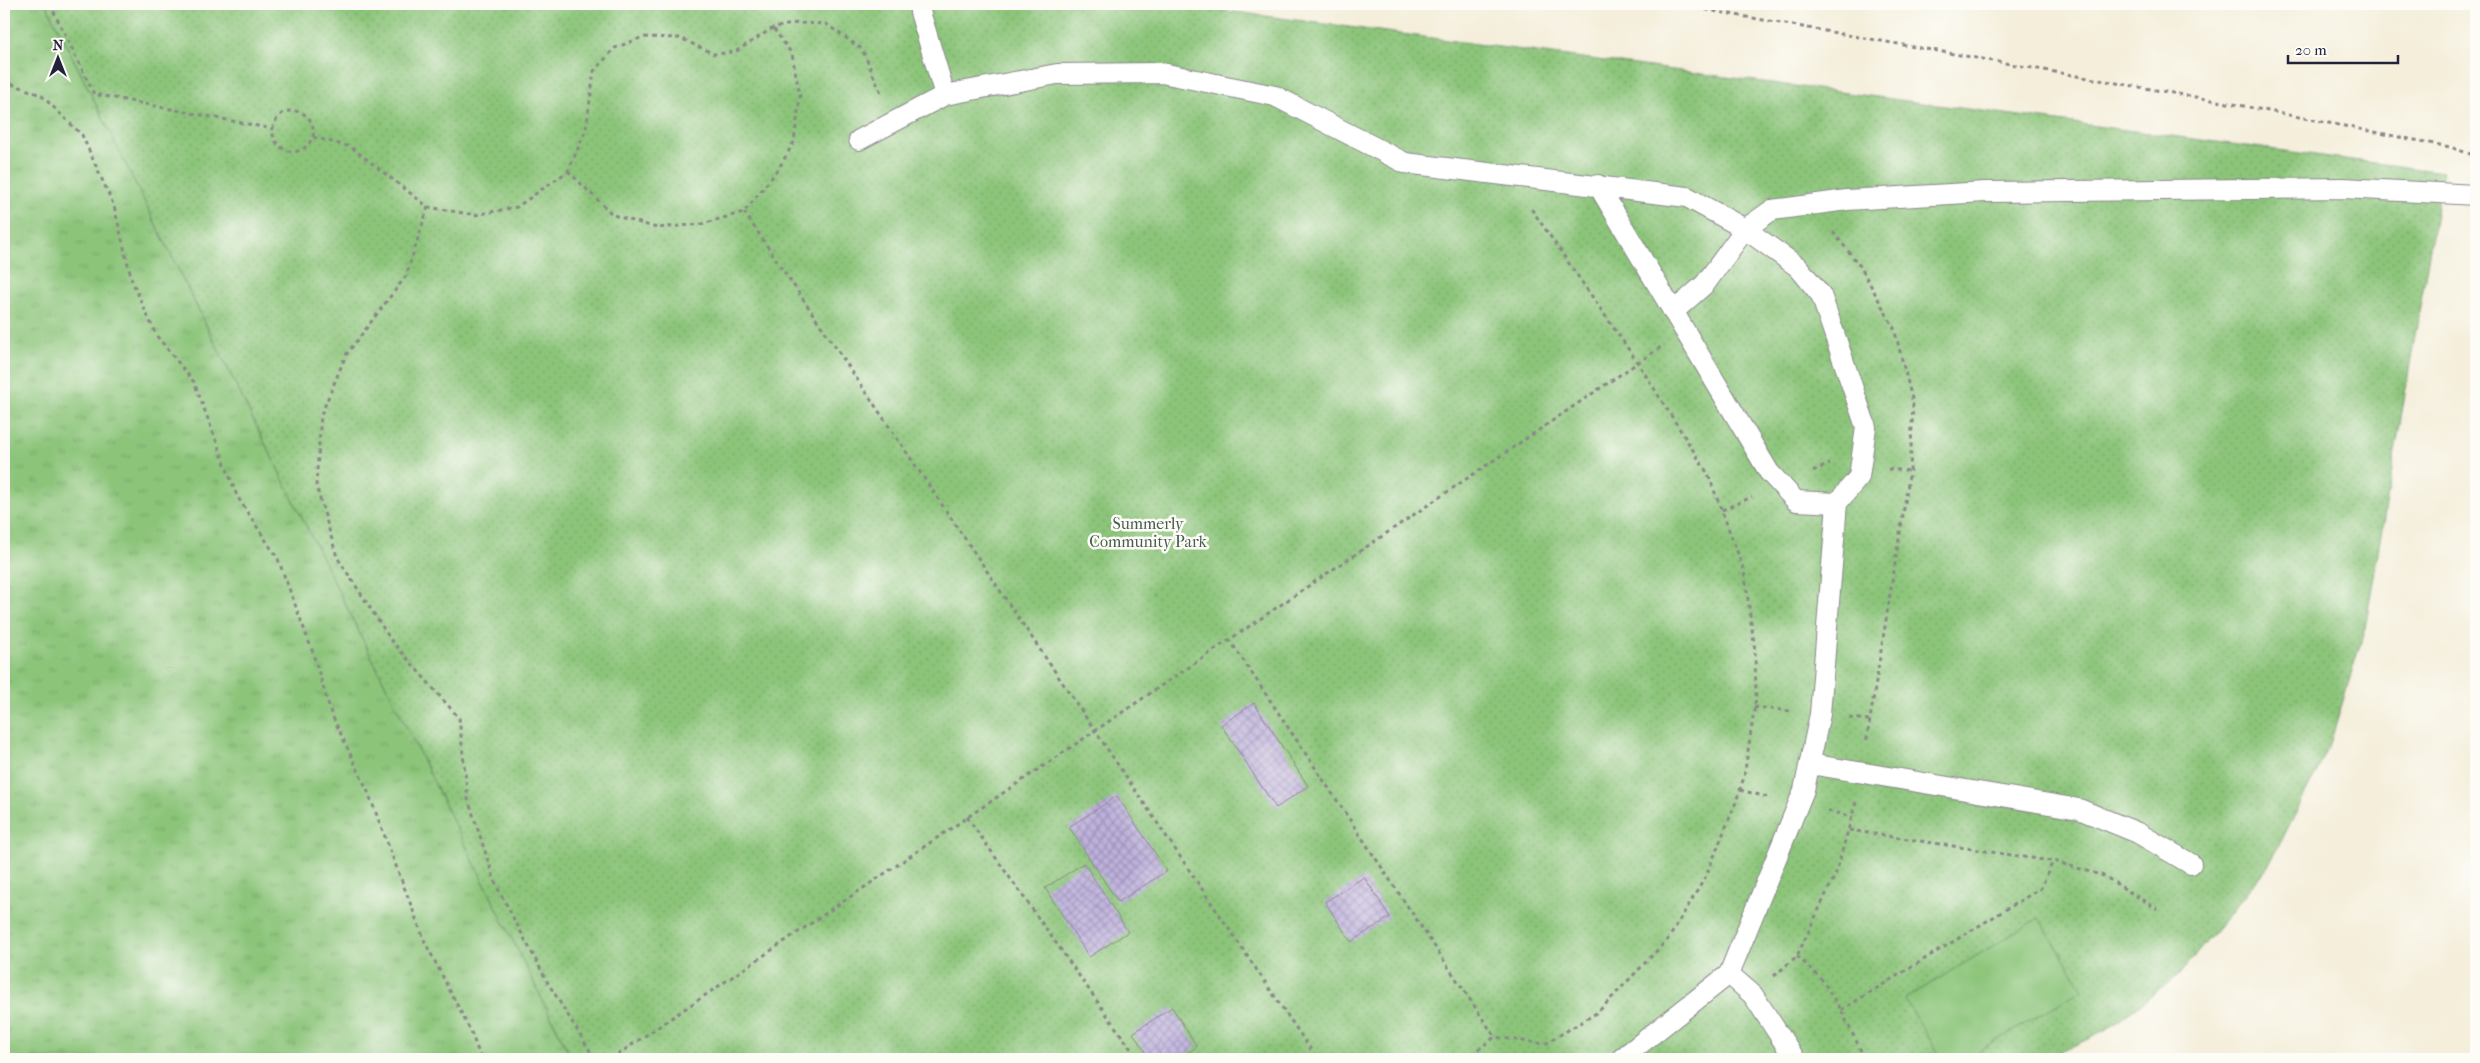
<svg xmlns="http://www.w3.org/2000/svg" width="2480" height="1063" font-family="'IM FELL French Canon',serif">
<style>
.grass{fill:url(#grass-tufts);stroke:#57745a}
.park{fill:url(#park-dots);stroke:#57745a}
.pitch{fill:#8cc57a;stroke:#57745a}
.building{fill:url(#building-cross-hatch)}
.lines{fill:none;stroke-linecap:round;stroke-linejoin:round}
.lane-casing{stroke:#8b888a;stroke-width:22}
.path{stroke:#8b888a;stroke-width:3;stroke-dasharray:4 4;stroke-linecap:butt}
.lane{stroke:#fff;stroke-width:20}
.labels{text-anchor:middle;stroke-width:5;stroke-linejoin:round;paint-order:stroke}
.park-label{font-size:16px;fill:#475b51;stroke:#fdfcf7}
</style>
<defs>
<pattern id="grass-tufts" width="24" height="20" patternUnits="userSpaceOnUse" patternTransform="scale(1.25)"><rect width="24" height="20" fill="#8cc57a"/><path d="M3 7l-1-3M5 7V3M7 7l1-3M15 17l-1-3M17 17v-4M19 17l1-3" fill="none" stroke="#78a96a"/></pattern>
<pattern id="park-dots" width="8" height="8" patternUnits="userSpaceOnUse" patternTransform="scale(1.25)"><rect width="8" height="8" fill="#8cc57a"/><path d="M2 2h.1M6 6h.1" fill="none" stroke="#78a96a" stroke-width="1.8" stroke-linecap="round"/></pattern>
<pattern id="building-cross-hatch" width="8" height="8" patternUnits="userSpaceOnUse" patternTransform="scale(1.25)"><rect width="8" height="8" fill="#beb1dd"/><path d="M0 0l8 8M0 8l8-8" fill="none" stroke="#9a90b4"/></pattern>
</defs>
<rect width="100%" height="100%" fill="#fdfcf7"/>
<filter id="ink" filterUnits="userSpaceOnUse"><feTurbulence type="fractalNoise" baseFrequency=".02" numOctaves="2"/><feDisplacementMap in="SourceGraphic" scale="10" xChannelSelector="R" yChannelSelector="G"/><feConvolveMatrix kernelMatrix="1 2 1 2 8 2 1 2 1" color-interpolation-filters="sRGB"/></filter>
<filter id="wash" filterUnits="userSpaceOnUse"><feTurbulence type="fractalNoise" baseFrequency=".0096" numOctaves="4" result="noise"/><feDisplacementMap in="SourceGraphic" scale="20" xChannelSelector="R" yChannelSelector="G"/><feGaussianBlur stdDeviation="1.12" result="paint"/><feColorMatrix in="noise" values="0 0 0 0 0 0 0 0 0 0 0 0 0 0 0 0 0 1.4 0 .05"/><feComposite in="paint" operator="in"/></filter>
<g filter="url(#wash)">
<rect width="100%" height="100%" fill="#f4eeda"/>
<path class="grass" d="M 4,4 L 46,4 L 572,1059 L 4,1059 Z"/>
<path class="park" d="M 46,4 L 1175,4 L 2443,172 L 2365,628 L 2329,747 L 2268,867 L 2179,975 L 2105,1031 L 2045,1059 L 572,1059 Z"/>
<path class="pitch" d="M 2039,918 L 2083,989 L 1966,1059 L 1942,1059 L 1905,999 Z"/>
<g id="blocks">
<path class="building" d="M 1254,703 L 1308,786 L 1276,808 L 1221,725 Z
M 1117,796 L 1167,871 L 1118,902 L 1069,827 Z
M 1084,863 L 1128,932 L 1089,957 L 1045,888 Z
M 1364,877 L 1390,917 L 1351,942 L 1325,902 Z
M 1172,1007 L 1197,1047 L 1178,1059 L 1150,1059 L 1133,1033 Z"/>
</g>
</g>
<g filter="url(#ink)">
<use href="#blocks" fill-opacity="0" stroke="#8b888a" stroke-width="1"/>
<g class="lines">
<g class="lane-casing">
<path id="lane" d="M 920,12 L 945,95
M 859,140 L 945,95 L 1057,74 L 1162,73 L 1275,96 L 1405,163 L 1687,197 L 1745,229 L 1798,267 L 1821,295 L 1866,427 L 1859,477 L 1837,503 L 1820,714 L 1804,790 L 1729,974
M 1598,185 L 1769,472 L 1796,501 L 1837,503
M 1673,312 L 1705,284 L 1745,229 L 1772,210 L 1847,200 L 1985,192 L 2343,188 L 2476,195
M 1810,764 L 2079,809 L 2138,833 L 2191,864
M 1621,1059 L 1729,974 L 1753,995 L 1795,1059"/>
</g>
<path class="path" d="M 50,4 L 94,94 L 273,129
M 1674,4 L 2223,102 L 2450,147 L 2476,156
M 4,81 L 41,95 L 82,135 L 114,206 L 132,281 L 156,335 L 194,382 L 237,496 L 278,559 L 312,650 L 331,713 L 368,792 L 425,942 L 471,1032 L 481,1059
M 313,137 C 316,119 302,107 284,112 C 252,136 296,172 313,137 L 351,147 L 428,207 L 475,215 L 517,207 L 568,171 L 586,130 L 594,71 L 615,48 L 643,37 L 680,38 L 714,54 L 735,52 L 773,28 L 797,23 L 826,24 L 862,49 L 882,95
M 568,171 L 613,215 L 657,228 L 702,224 L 744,212 L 777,171 L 794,142 L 800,97 L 792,54 L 773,28
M 428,207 L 406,276 L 346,355 L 321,415 L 316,485 L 337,557 L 391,640 L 459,718 L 468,799 L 496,885 L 548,983 L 595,1059
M 744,212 L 1317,1059
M 1833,232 L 1860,266 L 1894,328 L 1913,403 L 1910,471 L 1866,744
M 1888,469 L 1910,471
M 1813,471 L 1830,464
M 1722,510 L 1752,497
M 1229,639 L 1495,1037
M 1754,707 L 1791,711
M 1849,718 L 1870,720
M 1740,790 L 1771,798
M 1828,811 L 1853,817
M 967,817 L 1138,1059
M 1849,830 L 2057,862 L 2104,876 L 2157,909
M 1797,956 L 1823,981 L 1841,1010 L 1865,1059
M 1774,976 L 1797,956 L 1836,873 L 1856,802
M 1841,1010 L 2041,888 L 2053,861
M 611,1059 L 1661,347
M 1465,1059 L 1495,1037 L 1545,1044 L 1598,1012 L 1669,938 L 1706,876 L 1736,802 L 1744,777 L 1756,698 L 1755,651 L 1744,570 L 1708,474 L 1638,363 L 1530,207"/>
<use href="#lane" class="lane"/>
</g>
</g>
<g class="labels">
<g class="park-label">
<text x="1148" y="529">Summerly<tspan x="1148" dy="18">Community Park</tspan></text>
</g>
</g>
<rect width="2480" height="1063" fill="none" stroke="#fdfcf7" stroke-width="20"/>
<g transform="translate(58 58)" stroke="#fdfcf7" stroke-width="4" paint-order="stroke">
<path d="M0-4L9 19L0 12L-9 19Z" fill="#22223b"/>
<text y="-8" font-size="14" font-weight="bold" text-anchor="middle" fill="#22223b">N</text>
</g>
<path d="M2288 55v8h110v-8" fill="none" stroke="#22223b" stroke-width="2.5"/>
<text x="2295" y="55" font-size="15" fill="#22223b" stroke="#fdfcf7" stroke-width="4" paint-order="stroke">20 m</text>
</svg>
